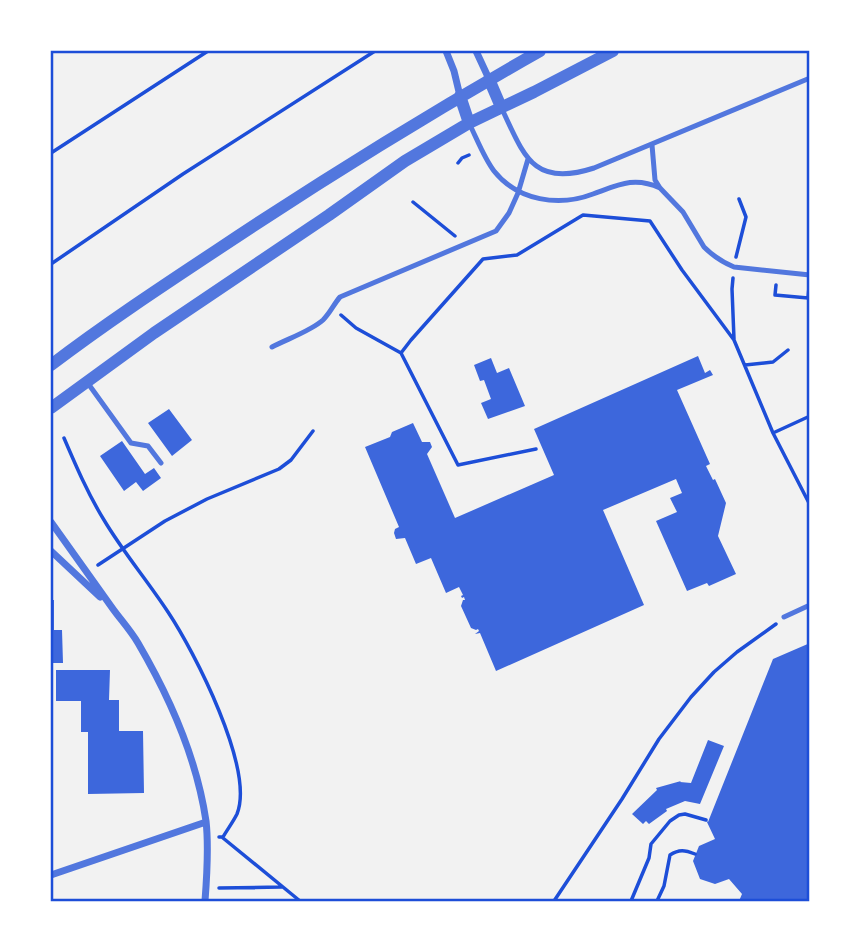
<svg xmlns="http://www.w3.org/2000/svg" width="861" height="952" font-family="Poppins,sans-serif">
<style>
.building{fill:#3d67dc}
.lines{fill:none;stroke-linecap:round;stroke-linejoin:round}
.path{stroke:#1d4ed8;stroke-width:3.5}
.service{stroke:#5277de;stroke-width:5}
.minor{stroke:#5277de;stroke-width:7}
.tertiary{stroke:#5277de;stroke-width:12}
.neatline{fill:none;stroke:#1d4ed8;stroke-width:2.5}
</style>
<rect width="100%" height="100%" fill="#f2f2f2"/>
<path class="building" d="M 698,356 L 705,373 L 710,370 L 713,375 L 677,390 L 710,464 L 706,466 L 713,480 L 715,479 L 726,503 L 718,536 L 736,574 L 709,586 L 707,583 L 687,591 L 656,521 L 677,512 L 670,498 L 682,493 L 676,479 L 603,510 L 644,605 L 496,671 L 480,633 L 475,634 L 479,631 L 478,629 L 476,630 L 471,628 L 461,606 L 463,600 L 465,600 L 464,597 L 462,598 L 461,596 L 463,595 L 459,587 L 446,593 L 431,558 L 416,564 L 405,538 L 396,539 L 394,533 L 395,529 L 399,527 L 365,447 L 390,437 L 392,432 L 413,423 L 422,442 L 430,442 L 432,447 L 427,454 L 455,518 L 554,475 L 534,429 Z
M 491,358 L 497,373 L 509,368 L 525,406 L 488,419 L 481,403 L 491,399 L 484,380 L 480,381 L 474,365 Z
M 169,409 L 192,440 L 172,456 L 148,423 Z
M 122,441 L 145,474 L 154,468 L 161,478 L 143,491 L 136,482 L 124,491 L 100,456 Z
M 51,600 L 54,600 L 54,630 L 62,630 L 63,663 L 51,663 Z
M 810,643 L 810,901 L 739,901 L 742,894 L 729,879 L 715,884 L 700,879 L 693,861 L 699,846 L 715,839 L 706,820 L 708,822 L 773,659 Z
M 56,670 L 110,670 L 109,700 L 119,700 L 119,731 L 143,731 L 144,793 L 88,794 L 88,732 L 81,732 L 81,701 L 56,701 Z
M 708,740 L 724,746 L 700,804 L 685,801 L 666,809 L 667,811 L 649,824 L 646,821 L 643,824 L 632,814 L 657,790 L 656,788 L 681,781 L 680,782 L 691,783 Z"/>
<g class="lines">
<path class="path" d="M 51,153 L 208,51
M 458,163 L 462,158 L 469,155
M 413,202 L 455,236
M 736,257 L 746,217 L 739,199
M 51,264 L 183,174 L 375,51
M 733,278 L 732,289 L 734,339
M 776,285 L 775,295 L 808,298 L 809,287
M 341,315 L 356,328 L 401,353
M 745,365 L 773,362 L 788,350
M 810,416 L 773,433 L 810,505
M 64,438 C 76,466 88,494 104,520 C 123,552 147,580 168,612 C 194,651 255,769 237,814 C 233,822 227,830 223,837 L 219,837
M 536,449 L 458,465 L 401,353 L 411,340 L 483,259 L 517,255 L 583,215 L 650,221 L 682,270 L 734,340 L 773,433
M 98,565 L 165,521 L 207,499 L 279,469 L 291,460 L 313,431
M 223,838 L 300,901
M 219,888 L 281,887
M 554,901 L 622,799 L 659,739 L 691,697 L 714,672 L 737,652 L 776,624
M 631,901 L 649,858 L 651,844 L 670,821 L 679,815 L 685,814 L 706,820
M 657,901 L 664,886 L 670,855 C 679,849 685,850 695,854"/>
<path class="service" d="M 501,107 C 524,155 532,188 594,168 L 810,78
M 469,123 C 477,139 484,158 494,171 C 518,201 559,207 593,194 C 618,185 634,176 660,188
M 652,145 L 655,180 L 660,188 L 683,212 L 704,247 C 713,256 722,262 734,267 L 810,275
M 272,347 C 287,339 311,331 323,320 C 330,313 334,304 340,297 L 496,231 L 509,213 L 518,193 L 528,159
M 87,382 L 131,443 L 148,446 L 161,463
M 784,617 L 810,605"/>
<path class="minor" d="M 446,51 L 454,71 L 460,96
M 476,51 L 489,79
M 51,522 C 72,551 92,580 113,609 C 121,620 131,631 138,643 C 169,696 197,760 206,821 C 209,847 207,875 205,901
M 51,551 L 100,597
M 51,875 L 206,822"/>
<path class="tertiary" d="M 489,79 L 501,107
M 460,96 L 469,123
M 51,365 C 105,324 161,287 217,250 C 322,180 430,113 540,51
M 51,408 L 154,333 L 329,215 L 405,161 L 469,123 L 534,92 L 613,51"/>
</g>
<rect width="861" height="952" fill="none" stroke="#ffffff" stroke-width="105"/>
<rect x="52" y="52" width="756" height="848" class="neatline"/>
</svg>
